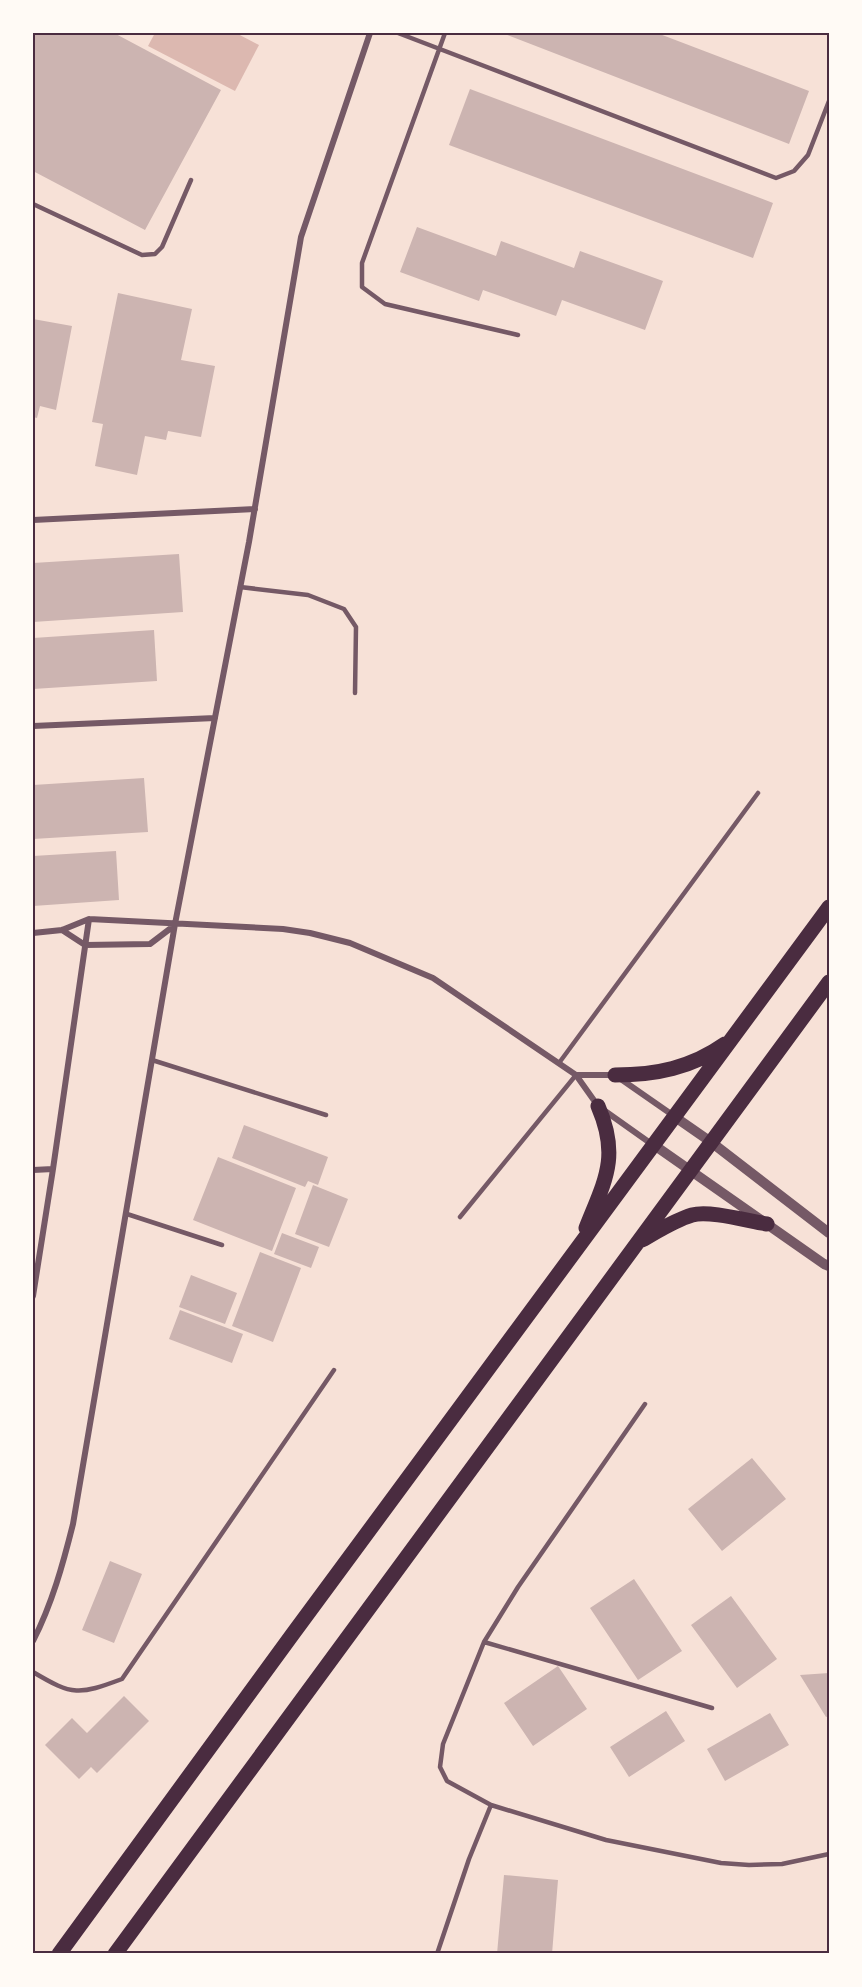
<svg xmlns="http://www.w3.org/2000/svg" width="862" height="1987" font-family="Cabin,sans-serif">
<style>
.water{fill:#dcb8b0}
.building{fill:#ccb4b1}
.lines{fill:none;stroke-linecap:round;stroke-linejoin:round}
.service{stroke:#755966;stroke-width:4.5}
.minor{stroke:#755966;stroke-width:6}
.tertiary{stroke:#755966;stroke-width:10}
.primary{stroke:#4a2c40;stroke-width:15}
.neatline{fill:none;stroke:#4a2c40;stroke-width:2}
</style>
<rect width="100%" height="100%" fill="#f7e1d7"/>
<path class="water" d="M 155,33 L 236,33 L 259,45 L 235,91 L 148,46 Z"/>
<path class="building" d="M 33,33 L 114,33 L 221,90 L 145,230 L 33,171 Z
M 502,33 L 657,33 L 809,91 L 789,144 Z
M 470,89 L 773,203 L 753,258 L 449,145 Z
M 417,227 L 496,256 L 501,241 L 574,268 L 580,251 L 663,281 L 645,330 L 562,300 L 556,316 L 483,290 L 479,301 L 400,272 Z
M 118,293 L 192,309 L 181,360 L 215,366 L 201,437 L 168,431 L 166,440 L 145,436 L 137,475 L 95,466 L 103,424 L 92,422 Z
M 33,319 L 72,326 L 56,410 L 40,406 L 37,418 L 33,417 Z
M 179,554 L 183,612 L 33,622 L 33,563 Z
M 154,630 L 157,681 L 33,689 L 33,638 Z
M 144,778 L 148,832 L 33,839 L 33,785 Z
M 116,851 L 119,900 L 33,906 L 33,856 Z
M 244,1125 L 328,1157 L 318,1185 L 308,1181 L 305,1187 L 232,1158 Z
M 218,1157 L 296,1188 L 272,1251 L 193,1220 Z
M 313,1185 L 348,1199 L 329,1247 L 295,1234 Z
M 282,1233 L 319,1247 L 311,1268 L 274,1254 Z
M 260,1252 L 301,1268 L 273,1342 L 232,1326 Z
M 191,1275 L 237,1293 L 225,1324 L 179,1307 Z
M 180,1310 L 243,1334 L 232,1363 L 169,1339 Z
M 752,1458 L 786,1499 L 722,1551 L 688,1509 Z
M 110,1561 L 142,1574 L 114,1643 L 82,1630 Z
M 634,1579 L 682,1651 L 638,1680 L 590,1608 Z
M 731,1596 L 777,1659 L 737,1688 L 691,1625 Z
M 558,1666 L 587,1709 L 533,1746 L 504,1703 Z
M 829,1673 L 829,1716 L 826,1717 L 800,1675 Z
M 124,1696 L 149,1721 L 97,1773 L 91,1767 L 79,1779 L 45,1745 L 72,1718 L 87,1733 Z
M 666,1711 L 685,1741 L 629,1777 L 610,1747 Z
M 770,1713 L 789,1745 L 725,1781 L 707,1749 Z
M 504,1875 L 558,1880 L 552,1954 L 497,1954 Z"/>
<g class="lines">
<path class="service" d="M 398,33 L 776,178 L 794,171 L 808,155 L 829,101
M 445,33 L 362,263 L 362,287 L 385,304 L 518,335
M 33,204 L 142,255 L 155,254 L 162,247 L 191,180
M 240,587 L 308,595 L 344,609 L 356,627 L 355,693
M 152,1060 L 326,1115
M 559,1063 L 758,793
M 127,1214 L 222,1245
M 460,1217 L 576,1075
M 484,1642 L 712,1708
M 33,1672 C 73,1696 79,1695 122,1679 L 334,1370
M 491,1805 L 447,1781 L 440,1767 L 443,1744 L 484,1642 L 518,1587 L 645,1404
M 437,1954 L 469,1859 L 491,1805 L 606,1840 L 721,1863 L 749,1865 L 782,1864 L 829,1854"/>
<path class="minor" d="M 33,520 L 255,509
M 33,726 L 215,718
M 62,930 L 85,945 L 150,944 L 175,925
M 33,933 L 62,930 L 89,919 L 283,929 L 310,933 L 350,943 L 433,978 L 576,1075 L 598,1106 L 653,1145
M 576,1075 L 615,1075 L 674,1116
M 33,1170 L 53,1169
M 33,1296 L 53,1169 L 89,919
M 33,1641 C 52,1604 63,1564 73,1524 L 175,924 L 249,542 L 301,237 L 370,33"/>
<path class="tertiary" d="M 675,1117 L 711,1142 L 829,1233
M 654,1145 L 824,1264 L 829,1266"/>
<path class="primary" d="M 615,1075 C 656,1075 691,1068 725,1044
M 586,1228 C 605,1180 620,1157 598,1106
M 642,1240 C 658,1231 675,1220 692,1215 C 709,1210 748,1221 767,1224
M 59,1954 L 292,1635 L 829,907
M 115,1954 L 829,982"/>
</g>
<rect width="862" height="1987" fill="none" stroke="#fffaf5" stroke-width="69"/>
<rect x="34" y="34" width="794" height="1918" class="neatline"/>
</svg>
